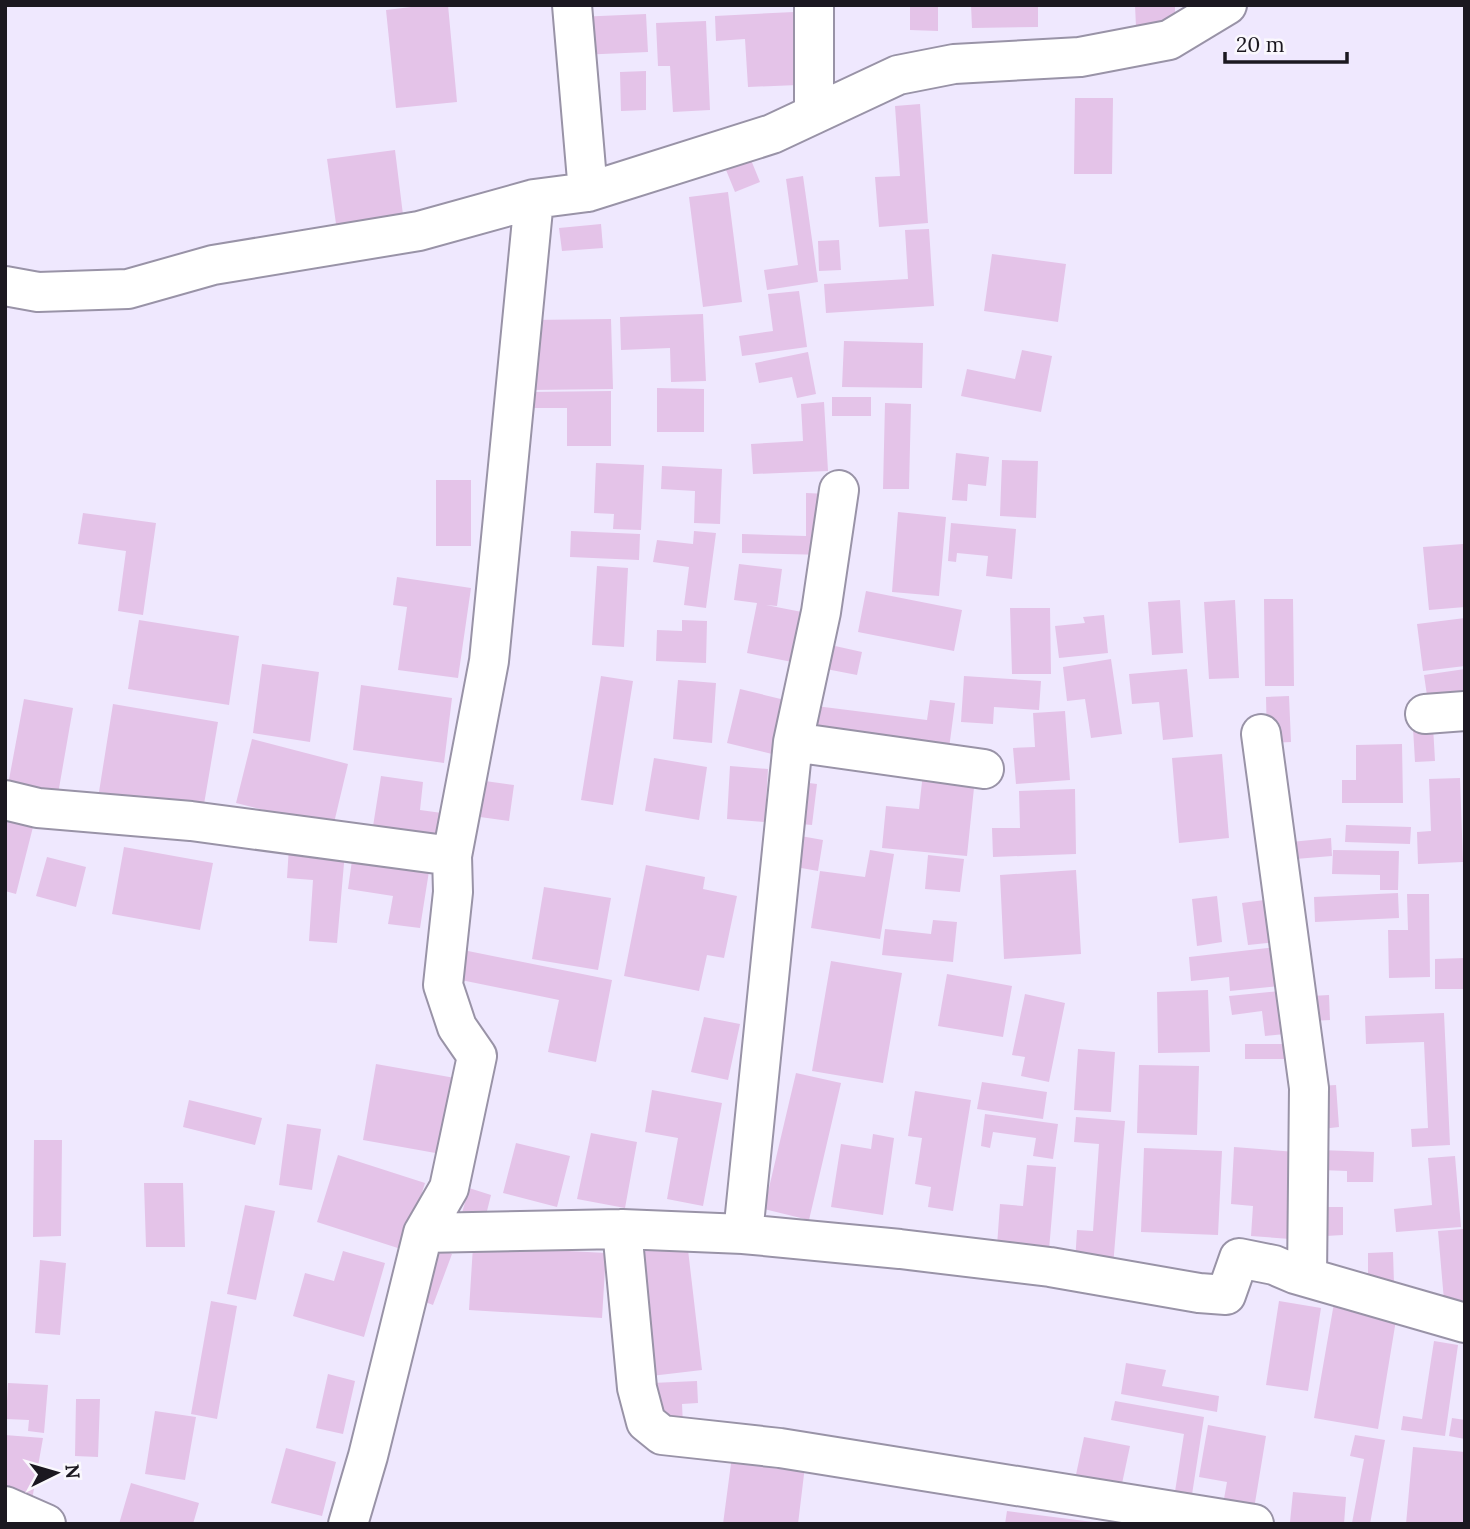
<svg xmlns="http://www.w3.org/2000/svg" width="1470" height="1529" font-family="Lora,serif">
<style>
.building{fill:#e4c3e8}
.lines{fill:none;stroke-linecap:round;stroke-linejoin:round}
.minor-casing{stroke:#9993a7;stroke-width:42}
.minor{stroke:#fff;stroke-width:38}
</style>
<rect width="100%" height="100%" fill="#efe8fe"/>
<path class="building" d="M 428,5 L 448,5 L 457,102 L 396,108 L 386,10 Z
M 910,5 L 938,5 L 938,31 L 910,30 Z
M 971,5 L 1038,5 L 1038,27 L 972,28 Z
M 1135,5 L 1175,5 L 1175,27 L 1136,27 Z
M 794,12 L 798,85 L 748,87 L 745,39 L 716,41 L 715,16 Z
M 646,14 L 648,52 L 579,55 L 577,17 Z
M 706,21 L 710,110 L 673,112 L 670,66 L 658,66 L 656,23 Z
M 646,71 L 646,110 L 621,111 L 620,72 Z
M 1075,98 L 1113,98 L 1112,174 L 1074,174 Z
M 920,104 L 928,223 L 879,227 L 875,177 L 900,176 L 895,106 Z
M 395,150 L 404,223 L 337,231 L 327,159 Z
M 751,160 L 760,182 L 735,192 L 726,170 Z
M 803,176 L 818,282 L 767,290 L 764,270 L 798,265 L 786,179 Z
M 728,192 L 742,302 L 703,307 L 689,197 Z
M 601,224 L 603,248 L 562,251 L 559,228 Z
M 929,229 L 934,306 L 826,313 L 824,284 L 908,279 L 905,230 Z
M 839,240 L 841,270 L 819,271 L 818,241 Z
M 992,254 L 1066,264 L 1058,322 L 984,311 Z
M 799,291 L 807,347 L 742,356 L 739,336 L 773,331 L 768,294 Z
M 703,314 L 706,381 L 671,382 L 670,348 L 621,350 L 620,317 Z
M 611,319 L 613,389 L 531,390 L 530,320 Z
M 844,341 L 923,343 L 922,388 L 842,387 Z
M 1022,350 L 1052,356 L 1041,412 L 961,396 L 967,369 L 1015,379 Z
M 808,352 L 816,394 L 797,398 L 792,377 L 759,383 L 755,363 Z
M 657,388 L 704,389 L 704,432 L 657,432 Z
M 611,391 L 611,446 L 567,446 L 567,408 L 531,408 L 531,392 Z
M 832,397 L 871,397 L 871,416 L 832,416 Z
M 824,402 L 828,471 L 753,474 L 751,444 L 803,441 L 801,404 Z
M 885,403 L 911,404 L 909,489 L 883,489 Z
M 956,453 L 989,457 L 986,486 L 968,484 L 967,501 L 952,500 Z
M 1002,460 L 1038,461 L 1036,518 L 1000,516 Z
M 596,463 L 644,465 L 641,530 L 613,529 L 614,514 L 594,513 Z
M 662,466 L 722,469 L 720,524 L 694,523 L 695,491 L 661,489 Z
M 436,480 L 471,480 L 471,546 L 436,546 Z
M 806,493 L 829,494 L 828,555 L 742,553 L 742,534 L 806,536 Z
M 898,512 L 946,517 L 939,596 L 892,592 Z
M 83,513 L 156,523 L 143,615 L 118,611 L 126,551 L 78,544 Z
M 951,523 L 1016,529 L 1012,579 L 986,576 L 988,556 L 957,553 L 956,562 L 948,561 Z
M 571,531 L 640,534 L 639,560 L 570,557 Z
M 694,531 L 716,533 L 706,608 L 684,605 L 689,567 L 653,562 L 657,540 L 693,544 Z
M 1463,544 L 1465,607 L 1429,610 L 1423,547 Z
M 739,564 L 782,569 L 777,606 L 766,605 L 802,612 L 792,662 L 747,653 L 757,603 L 734,600 Z
M 597,566 L 628,568 L 624,647 L 592,645 Z
M 397,577 L 471,588 L 458,678 L 398,670 L 407,607 L 393,605 Z
M 866,591 L 962,610 L 954,651 L 858,632 Z
M 1264,599 L 1293,599 L 1294,686 L 1265,686 Z
M 1180,600 L 1183,653 L 1152,655 L 1148,602 Z
M 1235,600 L 1239,678 L 1209,679 L 1204,602 Z
M 1010,608 L 1050,608 L 1051,674 L 1012,674 Z
M 1104,615 L 1108,653 L 1059,658 L 1055,626 L 1085,623 L 1083,617 Z
M 1465,618 L 1465,666 L 1423,671 L 1417,624 Z
M 139,620 L 239,636 L 229,705 L 128,689 Z
M 682,620 L 707,621 L 706,663 L 656,661 L 657,630 L 682,631 Z
M 826,644 L 862,652 L 857,675 L 821,668 Z
M 1111,659 L 1122,734 L 1091,738 L 1085,699 L 1067,701 L 1063,667 Z
M 262,664 L 319,672 L 310,742 L 253,733 Z
M 1187,669 L 1193,737 L 1163,740 L 1159,702 L 1132,704 L 1129,674 Z
M 1465,669 L 1465,704 L 1429,709 L 1424,675 Z
M 601,676 L 633,681 L 613,805 L 581,800 Z
M 964,676 L 1041,681 L 1039,710 L 994,707 L 993,724 L 961,722 Z
M 678,680 L 716,683 L 712,743 L 673,739 Z
M 361,685 L 452,698 L 444,763 L 353,750 Z
M 740,689 L 785,700 L 772,754 L 727,743 Z
M 1289,696 L 1291,742 L 1267,743 L 1266,697 Z
M 24,699 L 73,708 L 58,794 L 8,785 Z
M 930,700 L 955,703 L 948,756 L 804,738 L 808,705 L 927,720 Z
M 113,704 L 218,722 L 203,810 L 99,792 Z
M 1065,711 L 1070,780 L 1016,784 L 1013,748 L 1035,747 L 1033,713 Z
M 1433,726 L 1435,761 L 1415,762 L 1413,728 Z
M 252,739 L 348,764 L 333,827 L 236,803 Z
M 1402,744 L 1403,803 L 1342,803 L 1342,780 L 1356,780 L 1356,745 Z
M 1222,754 L 1229,838 L 1179,843 L 1172,758 Z
M 654,758 L 707,767 L 699,820 L 645,811 Z
M 730,766 L 768,769 L 765,822 L 727,819 Z
M 923,773 L 975,778 L 967,856 L 882,848 L 886,806 L 919,809 Z
M 381,776 L 423,782 L 420,810 L 442,813 L 437,849 L 371,839 Z
M 1460,778 L 1463,862 L 1418,864 L 1417,832 L 1431,831 L 1429,779 Z
M 485,781 L 514,785 L 509,821 L 480,817 Z
M 793,781 L 817,784 L 812,825 L 789,823 Z
M 1075,789 L 1076,854 L 993,857 L 992,828 L 1020,828 L 1019,791 Z
M 5,820 L 33,827 L 16,894 L 5,891 Z
M 1346,825 L 1411,827 L 1410,844 L 1345,842 Z
M 795,835 L 823,840 L 818,871 L 790,866 Z
M 1331,838 L 1332,856 L 1283,860 L 1281,843 Z
M 124,847 L 213,863 L 200,930 L 112,914 Z
M 289,847 L 345,852 L 337,943 L 309,941 L 313,880 L 287,878 Z
M 870,850 L 894,854 L 880,939 L 811,928 L 820,871 L 865,877 Z
M 1333,850 L 1399,851 L 1398,890 L 1380,890 L 1380,875 L 1332,874 Z
M 353,853 L 430,865 L 420,928 L 388,924 L 393,896 L 348,889 Z
M 928,855 L 964,859 L 960,892 L 925,889 Z
M 47,857 L 86,867 L 76,907 L 36,896 Z
M 646,865 L 705,877 L 703,889 L 737,896 L 724,958 L 707,955 L 699,991 L 624,976 Z
M 1076,870 L 1081,954 L 1004,959 L 1000,875 Z
M 544,887 L 611,898 L 598,970 L 532,959 Z
M 1398,893 L 1399,918 L 1315,922 L 1314,897 Z
M 1407,894 L 1429,894 L 1430,977 L 1389,978 L 1388,930 L 1408,930 Z
M 1217,896 L 1222,942 L 1197,946 L 1192,899 Z
M 1272,899 L 1277,942 L 1248,945 L 1242,903 Z
M 933,920 L 957,922 L 953,962 L 882,955 L 885,929 L 931,934 Z
M 1276,947 L 1280,986 L 1230,991 L 1229,977 L 1191,981 L 1189,957 Z
M 463,950 L 612,980 L 596,1062 L 548,1052 L 559,1000 L 456,979 Z
M 1465,958 L 1465,989 L 1435,989 L 1435,959 Z
M 831,961 L 902,973 L 883,1083 L 812,1071 Z
M 947,974 L 1012,986 L 1003,1037 L 938,1026 Z
M 1208,990 L 1210,1052 L 1158,1053 L 1157,992 Z
M 1280,991 L 1285,1034 L 1265,1036 L 1262,1011 L 1232,1015 L 1229,996 Z
M 1025,994 L 1065,1003 L 1049,1082 L 1021,1076 L 1025,1057 L 1012,1055 Z
M 1329,995 L 1330,1020 L 1312,1021 L 1311,996 Z
M 1444,1013 L 1450,1145 L 1412,1147 L 1411,1129 L 1428,1128 L 1424,1042 L 1366,1044 L 1365,1016 Z
M 704,1017 L 740,1024 L 728,1080 L 691,1072 Z
M 1245,1044 L 1286,1044 L 1286,1059 L 1245,1059 Z
M 1078,1049 L 1115,1052 L 1111,1112 L 1074,1110 Z
M 376,1064 L 455,1078 L 441,1154 L 363,1140 Z
M 1139,1065 L 1199,1066 L 1197,1135 L 1137,1133 Z
M 796,1073 L 841,1083 L 809,1220 L 764,1209 Z
M 982,1082 L 1047,1092 L 1043,1119 L 977,1109 Z
M 1336,1085 L 1339,1127 L 1322,1129 L 1318,1086 Z
M 652,1090 L 722,1103 L 703,1206 L 667,1199 L 678,1138 L 645,1132 Z
M 915,1091 L 971,1100 L 953,1211 L 928,1207 L 931,1187 L 915,1184 L 922,1138 L 908,1136 Z
M 189,1100 L 262,1118 L 255,1145 L 183,1127 Z
M 985,1114 L 1058,1124 L 1053,1159 L 1033,1156 L 1036,1138 L 993,1132 L 990,1148 L 981,1146 Z
M 1076,1117 L 1125,1121 L 1113,1266 L 1075,1263 L 1077,1230 L 1093,1231 L 1099,1144 L 1074,1142 Z
M 287,1124 L 321,1129 L 312,1190 L 279,1185 Z
M 591,1133 L 637,1142 L 625,1208 L 577,1199 Z
M 873,1134 L 894,1138 L 883,1215 L 831,1207 L 841,1144 L 871,1149 Z
M 34,1140 L 62,1140 L 61,1236 L 33,1237 Z
M 516,1143 L 570,1156 L 557,1207 L 503,1193 Z
M 1234,1147 L 1296,1152 L 1290,1239 L 1251,1236 L 1253,1206 L 1231,1204 Z
M 1144,1148 L 1222,1151 L 1218,1235 L 1141,1232 Z
M 1320,1150 L 1374,1152 L 1373,1182 L 1347,1182 L 1347,1171 L 1320,1170 Z
M 338,1155 L 425,1183 L 404,1250 L 317,1222 Z
M 1455,1156 L 1461,1227 L 1396,1232 L 1394,1209 L 1432,1205 L 1428,1158 Z
M 1027,1165 L 1056,1167 L 1049,1250 L 997,1246 L 1000,1204 L 1023,1206 Z
M 144,1183 L 183,1183 L 185,1247 L 146,1247 Z
M 469,1188 L 491,1195 L 485,1219 L 462,1213 Z
M 245,1205 L 275,1211 L 256,1300 L 227,1294 Z
M 1325,1207 L 1343,1207 L 1343,1235 L 1326,1236 Z
M 1463,1229 L 1465,1310 L 1445,1312 L 1438,1231 Z
M 687,1241 L 702,1370 L 651,1376 L 635,1247 Z
M 473,1246 L 606,1253 L 602,1318 L 469,1310 Z
M 435,1247 L 452,1254 L 433,1305 L 415,1298 Z
M 343,1251 L 385,1263 L 364,1337 L 293,1316 L 305,1273 L 334,1281 Z
M 1393,1252 L 1394,1284 L 1368,1285 L 1368,1253 Z
M 40,1260 L 66,1263 L 60,1335 L 35,1333 Z
M 211,1301 L 237,1306 L 217,1419 L 191,1414 Z
M 1279,1301 L 1321,1308 L 1308,1391 L 1266,1385 Z
M 1334,1303 L 1397,1314 L 1378,1429 L 1314,1418 Z
M 1434,1341 L 1458,1345 L 1445,1436 L 1401,1430 L 1403,1416 L 1422,1419 Z
M 1126,1363 L 1166,1370 L 1162,1386 L 1219,1396 L 1217,1412 L 1121,1394 Z
M 328,1374 L 355,1381 L 343,1434 L 316,1428 Z
M 697,1381 L 698,1403 L 682,1404 L 683,1425 L 654,1427 L 652,1383 Z
M 8,1383 L 48,1385 L 44,1433 L 28,1431 L 29,1420 L 6,1419 Z
M 76,1399 L 100,1399 L 98,1457 L 75,1456 Z
M 1115,1401 L 1204,1417 L 1191,1501 L 1174,1498 L 1184,1434 L 1111,1420 Z
M 155,1411 L 196,1417 L 185,1480 L 145,1474 Z
M 1452,1418 L 1465,1420 L 1465,1439 L 1449,1436 Z
M 1208,1425 L 1266,1436 L 1253,1515 L 1222,1510 L 1227,1482 L 1199,1477 Z
M 5,1435 L 43,1438 L 32,1500 L 5,1488 Z
M 1355,1435 L 1385,1440 L 1370,1524 L 1352,1523 L 1364,1459 L 1350,1456 Z
M 1084,1437 L 1130,1446 L 1120,1493 L 1074,1484 Z
M 1413,1447 L 1465,1452 L 1465,1524 L 1406,1524 Z
M 286,1448 L 336,1462 L 322,1516 L 271,1503 Z
M 732,1456 L 805,1466 L 798,1524 L 723,1524 Z
M 131,1483 L 199,1503 L 193,1524 L 119,1524 Z
M 1293,1492 L 1346,1497 L 1344,1524 L 1290,1522 Z
M 1007,1511 L 1093,1522 L 1093,1524 L 1005,1524 Z"/>
<g class="lines">
<g class="minor-casing">
<path id="minor" d="M 572,5 L 588,192
M 814,5 L 814,114
M 5,286 L 38,292 L 128,289 L 213,265 L 419,231 L 534,199 L 588,192 L 772,134 L 898,75 L 954,64 L 1080,57 L 1169,40 L 1227,5
M 1425,714 L 1465,711
M 1261,734 L 1309,1088 L 1307,1277
M 793,742 L 984,769
M 5,800 L 38,808 L 191,821 L 452,856
M 622,1229 L 637,1388 L 646,1422 L 662,1435 L 780,1448 L 1254,1524
M 423,1233 L 622,1229 L 743,1234 L 900,1249 L 1050,1267 L 1199,1293 L 1226,1295 L 1239,1258 L 1274,1265 L 1295,1274 L 1465,1323
M 743,1234 L 793,742 L 821,612 L 839,490
M 5,1506 L 46,1524
M 348,1524 L 368,1456 L 423,1233 L 449,1188 L 477,1056 L 457,1027 L 443,985 L 453,892 L 452,856 L 489,661 L 534,199"/>
</g>
<use href="#minor" class="minor"/>
</g>
<rect width="1470" height="1529" fill="none" stroke="#1b1820" stroke-width="14"/>
<g transform="translate(56 1473) rotate(85)" stroke="#faf8fd" stroke-width="5" paint-order="stroke">
<path d="M0-5L12 26L0 18L-12 26Z" fill="#1b1820"/>
<text y="-10" font-size="19" font-weight="bold" text-anchor="middle" fill="#1b1820">N</text>
</g>
<path d="M1225 52v10h122v-10" fill="none" stroke="#1b1820" stroke-width="3.5"/>
<text x="1236" y="52" font-size="21" fill="#1b1820" stroke="#faf8fd" stroke-width="5" paint-order="stroke">20 m</text>
</svg>
